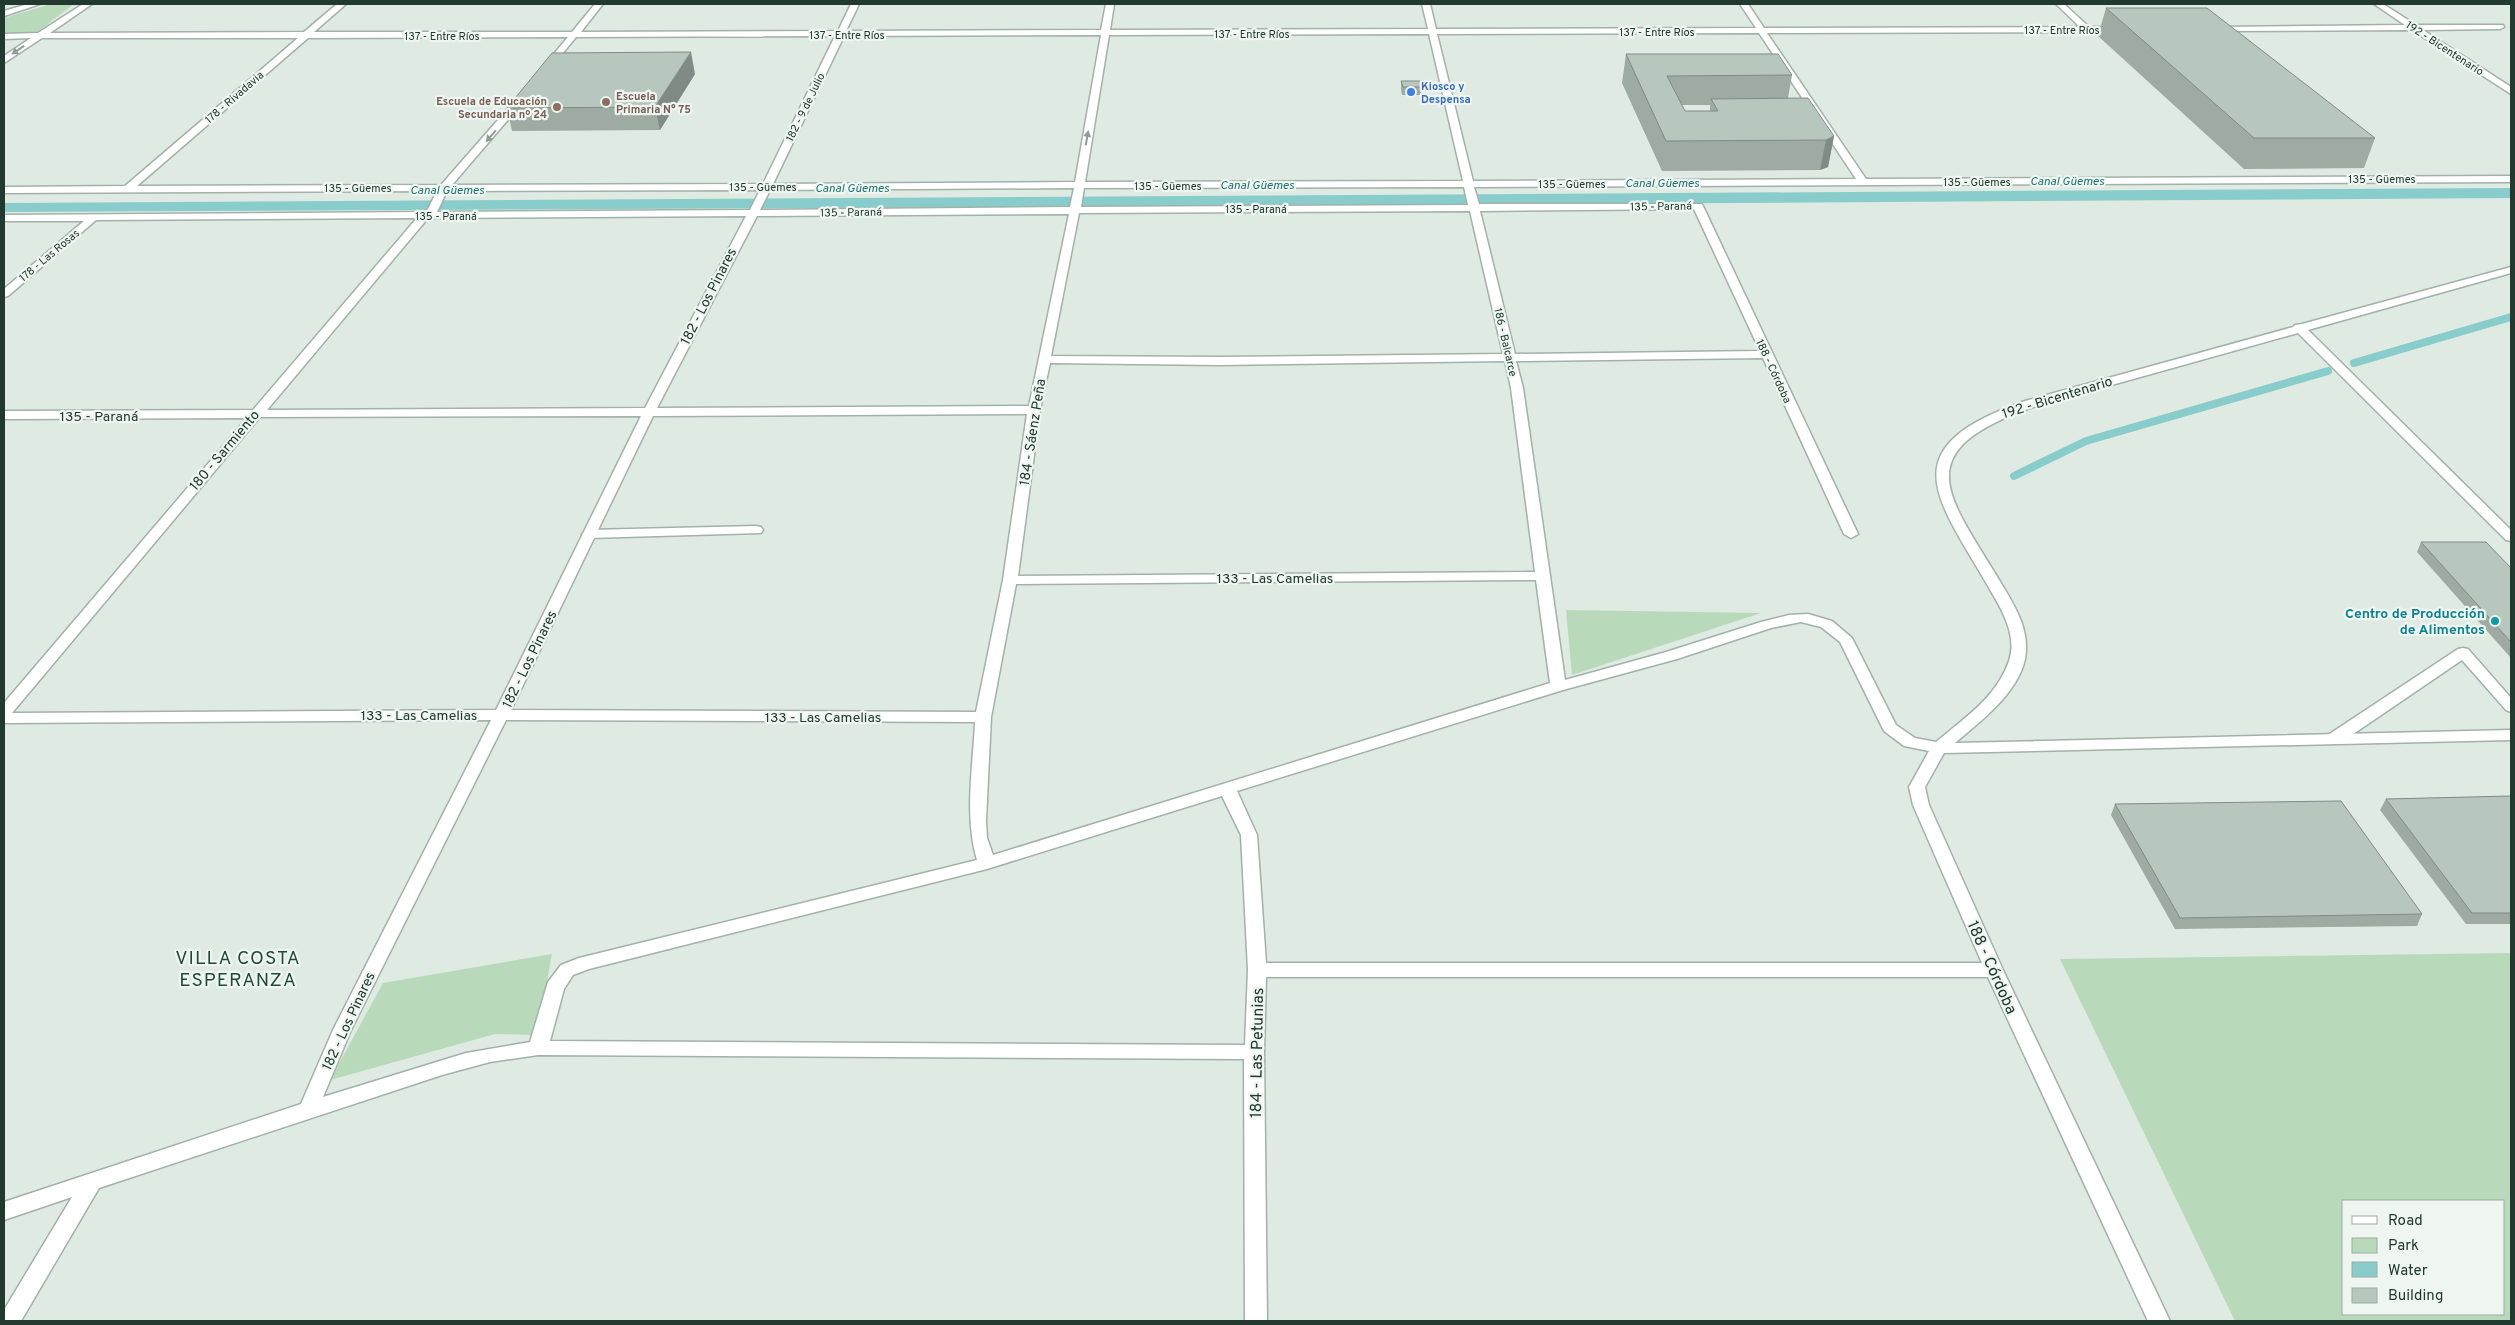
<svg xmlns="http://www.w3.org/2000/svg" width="2515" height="1325" font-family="Overpass,sans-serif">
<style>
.green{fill:#b8dabb;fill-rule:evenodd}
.water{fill:#88cdcb}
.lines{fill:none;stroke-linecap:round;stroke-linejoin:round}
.stream{stroke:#88cdcb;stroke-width:8}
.service-casing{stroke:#a2b1a9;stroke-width:3}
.minor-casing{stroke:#a2b1a9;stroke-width:3}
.service{fill:#fff;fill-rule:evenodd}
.minor{fill:#fff;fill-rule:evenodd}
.wall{fill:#9daba3;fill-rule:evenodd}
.shaded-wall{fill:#808b85}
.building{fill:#b7c7be;stroke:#808b85}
.oneway{fill:#909c96}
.shop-dot{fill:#3f7fe0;stroke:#eff6f1;stroke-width:2}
.education-dot{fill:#8d6e63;stroke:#eff6f1;stroke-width:2}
.culture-dot{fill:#0f9aa8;stroke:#eff6f1;stroke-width:2}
.labels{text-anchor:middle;stroke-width:4.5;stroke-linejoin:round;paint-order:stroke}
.far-street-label{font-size:11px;fill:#21392e;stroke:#eff6f1}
.far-shop-label{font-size:11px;font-weight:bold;fill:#366cbe;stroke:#eff6f1;text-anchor:start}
.far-education-label{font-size:11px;font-weight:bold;fill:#785e54;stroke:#eff6f1;text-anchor:start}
.far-water-label{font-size:12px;font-style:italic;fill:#1e7270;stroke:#eff6f1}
.street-label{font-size:14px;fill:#21392e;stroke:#eff6f1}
.culture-label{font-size:14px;font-weight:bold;fill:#0d838f;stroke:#eff6f1;text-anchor:end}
.near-street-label{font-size:16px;fill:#21392e;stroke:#eff6f1}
.near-quarter-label{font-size:19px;letter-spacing:1px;fill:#1e4a37;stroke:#eff6f1}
</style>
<rect width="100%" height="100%" fill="#dfeae3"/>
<path class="green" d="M 51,4 L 74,4 L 36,33 L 4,33 L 4,18 Z
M 1566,610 L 1761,613 L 1572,675 Z
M 2511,953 L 2511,1321 L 2235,1321 L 2060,959 ZM 2344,1201 L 2504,1201 L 2504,1314 L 2344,1314 Z
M 552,954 L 537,1035 L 495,1034 L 330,1080 L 383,983 Z"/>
<path class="water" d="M 2511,188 L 2511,198 L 1414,205 L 4,212 L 4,203 Z"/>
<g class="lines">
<path class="stream" d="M 2354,363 L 2511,317
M 2014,476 L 2086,441 L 2328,371"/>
<g class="service-casing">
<path id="service" d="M 756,526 L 761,527 L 763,530 L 761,533 L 589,538 L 582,534 L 589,530 Z
M 2463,648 L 2468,649 L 2511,698 L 2511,712 L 2506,710 L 2462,660 L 2340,743 L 2328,743 L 2326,739 L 2328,735 L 2458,649 Z"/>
</g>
<g class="minor-casing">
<path id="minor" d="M 28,4 L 40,4 L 4,16 L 4,11 Z
M 83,4 L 92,4 L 50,33 L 304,32 L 337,4 L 346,4 L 314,32 L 572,32 L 595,4 L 603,4 L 581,32 L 838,31 L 851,4 L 859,4 L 846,31 L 1101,30 L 1106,4 L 1114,4 L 1110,30 L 1428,29 L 1422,4 L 1430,4 L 1436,29 L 1756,28 L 1740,4 L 1748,4 L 1764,28 L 2080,27 L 2056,4 L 2064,4 L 2089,27 L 2120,27 L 2124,29 L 2120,31 L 2088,32 L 1767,33 L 1866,179 L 2511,176 L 2511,182 L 1474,187 L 1479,204 L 1702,204 L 1858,534 L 1851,538 L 1844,534 L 1763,358 L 1516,361 L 1523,388 L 1565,680 L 1666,652 L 1761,622 L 1789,615 L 1808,614 L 1832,621 L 1852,638 L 1896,725 L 1915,738 L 1936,742 C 1963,719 1997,697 2009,661 C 2017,638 2004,613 1992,593 C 1938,498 1887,449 2025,401 L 2293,327 L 2295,325 L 2302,324 L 2511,267 L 2511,273 L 2308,330 L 2511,530 L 2511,541 L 2506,540 L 2298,333 L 2033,407 C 1902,453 1950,497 2004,588 C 2017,610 2030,632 2025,659 C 2018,693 1980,722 1955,743 L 2511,730 L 2511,740 L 1944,753 L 1925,787 L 1929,805 L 2003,970 L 2170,1321 L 2148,1321 L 1988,977 L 1266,977 L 1264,1052 L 1267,1321 L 1245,1321 L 1244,1059 L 538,1055 L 490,1062 L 442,1075 L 99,1188 L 21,1321 L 4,1321 L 4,1310 L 72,1197 L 4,1220 L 4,1202 L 301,1104 L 333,1030 L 491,720 L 4,723 L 4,703 L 247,418 L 4,419 L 4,411 L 253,410 L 417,218 L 96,220 L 8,296 L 4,297 L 4,289 L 84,221 L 4,221 L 4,215 L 423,212 L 428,209 L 437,191 L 4,193 L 4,187 L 125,186 L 298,38 L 42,38 L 4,63 L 4,56 L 31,38 L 4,39 L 4,34 L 38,33 ZM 1759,33 L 1856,179 L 1473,181 L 1437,34 ZM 1429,34 L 1463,181 L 1085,182 L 1109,35 ZM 1101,35 L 1075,182 L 773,184 L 844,36 ZM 835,36 L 763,184 L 452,185 L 524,101 L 526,99 L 521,96 L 518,97 L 441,185 L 137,186 L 308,38 L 568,37 L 542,68 L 546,71 L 549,70 L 576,37 ZM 1464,187 L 1468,205 L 1081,207 L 1084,188 ZM 1074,188 L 1070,207 L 760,210 L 770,190 ZM 760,190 L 750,210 L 437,212 L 447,191 ZM 1694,209 L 1760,351 L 1515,354 L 1480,211 ZM 1470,211 L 1503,354 L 1220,357 L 1051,356 L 1079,213 ZM 1069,214 L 1029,406 L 657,408 L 757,216 ZM 746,216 L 645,408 L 267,410 L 428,218 ZM 1505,361 L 1511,388 L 1535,572 L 1018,576 L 1040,410 L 1050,363 L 1220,365 ZM 1027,414 L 1003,580 L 976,712 L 511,710 L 653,416 ZM 641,416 L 496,710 L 12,713 L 260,417 ZM 1536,580 L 1550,683 L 993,855 L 987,838 L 986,821 L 991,717 L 1016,584 ZM 1801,622 L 1821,627 L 1840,642 L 1884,731 L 1904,746 L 1929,751 L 1909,787 L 1913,805 L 1982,963 L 1266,963 L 1257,835 L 1237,791 L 1563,690 L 1677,659 L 1771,628 ZM 506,720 L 975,722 C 973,767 964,816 977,860 L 579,958 L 561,965 L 548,982 L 530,1042 L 466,1053 L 323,1097 L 351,1030 ZM 1222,796 L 1241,835 L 1248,970 L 1245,1045 L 550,1041 L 564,989 L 573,975 L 589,969 L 987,869 Z
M 2374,4 L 2383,4 L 2416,25 L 2503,25 L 2504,27 L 2500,29 L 2423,30 L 2511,87 L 2511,94 L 2412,30 L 2215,31 L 2211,29 L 2215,27 L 2405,25 Z"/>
</g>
<use href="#service" class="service"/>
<use href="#minor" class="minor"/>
</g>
<path class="wall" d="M 2106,8 L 2375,138 L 2364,168 L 2244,169 L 2098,36 Z
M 1626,54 L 1792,75 L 1788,98 L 1834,136 L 1828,167 L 1820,170 L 1662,171 L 1622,83 ZM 1682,105 L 1710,105 L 1710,111 L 1685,111 Z
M 695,74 L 660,130 L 512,131 L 507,108 Z
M 1401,81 L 1422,87 L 1421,95 L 1402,95 L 1401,89 Z
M 2421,542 L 2511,568 L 2511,658 L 2417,552 Z
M 2511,796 L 2511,924 L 2466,924 L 2380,810 L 2386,799 Z
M 2115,804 L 2422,914 L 2417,926 L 2175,929 L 2111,815 Z"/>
<path class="shaded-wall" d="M 691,52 L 695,74 L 660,130 L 655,107 Z
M 1834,136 L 1828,167 L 1820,170 L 1826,140 Z"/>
<path class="building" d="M 2106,8 L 2207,8 L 2375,138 L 2254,138 Z
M 691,52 L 655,107 L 507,108 L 552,53 Z
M 1626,54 L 1778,54 L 1792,75 L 1667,76 L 1685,111 L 1718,111 L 1711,99 L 1808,98 L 1834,136 L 1826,140 L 1666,141 Z
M 1401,81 L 1420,81 L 1422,87 L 1403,87 Z
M 2421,542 L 2486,542 L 2511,568 L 2511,642 Z
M 2511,796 L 2511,913 L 2472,913 L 2386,799 Z
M 2341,801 L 2422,914 L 2180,918 L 2115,804 Z"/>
<defs><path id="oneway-solid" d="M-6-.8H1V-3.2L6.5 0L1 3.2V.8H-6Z" transform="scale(1.25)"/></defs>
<g class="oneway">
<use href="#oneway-solid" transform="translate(18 50) rotate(146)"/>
<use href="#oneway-solid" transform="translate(491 136) rotate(131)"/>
<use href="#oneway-solid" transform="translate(1087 138) rotate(-80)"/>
</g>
<circle class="shop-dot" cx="1411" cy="92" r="5"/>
<g class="education-dot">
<circle cx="606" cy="102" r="5"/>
<circle cx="557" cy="107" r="5"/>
</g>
<circle class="culture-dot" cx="2495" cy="621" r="5"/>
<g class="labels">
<g class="far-street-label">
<text x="2062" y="34">137 - Entre Ríos</text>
<text x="1657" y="36">137 - Entre Ríos</text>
<text x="1252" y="38">137 - Entre Ríos</text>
<text x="847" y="39">137 - Entre Ríos</text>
<text x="442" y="40">137 - Entre Ríos</text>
<text transform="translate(2445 48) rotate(33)" y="4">192 - Bicentenario</text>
<text transform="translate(234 97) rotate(-41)" y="4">178 - Rivadavia</text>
<text transform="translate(805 107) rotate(-64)" y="4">182 - 9 de Julio</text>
<text x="2382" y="183">135 - Güemes</text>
<text x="1977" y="186">135 - Güemes</text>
<text x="1572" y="188">135 - Güemes</text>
<text x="1168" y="190">135 - Güemes</text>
<text x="763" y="191">135 - Güemes</text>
<text x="358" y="192">135 - Güemes</text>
<text transform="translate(1661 206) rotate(-1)" y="4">135 - Paraná</text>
<text x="1256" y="213">135 - Paraná</text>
<text transform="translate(851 212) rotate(-1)" y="4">135 - Paraná</text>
<text x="446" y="220">135 - Paraná</text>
<text transform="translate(49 255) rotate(-40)" y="4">178 - Las Rosas</text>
<text transform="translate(1506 342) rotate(77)" y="4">186 - Balcarce</text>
<text transform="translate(1774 371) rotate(65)" y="4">188 - Córdoba</text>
</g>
<g class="far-shop-label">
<text x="1421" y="90">Kiosco y<tspan x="1421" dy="13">Despensa</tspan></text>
</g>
<g class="far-education-label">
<text x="616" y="100">Escuela<tspan x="616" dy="13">Primaria N° 75</tspan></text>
<text x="547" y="105" text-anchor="end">Escuela de Educación<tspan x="547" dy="13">Secundaria nº 24</tspan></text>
</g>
<g class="far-water-label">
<text x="2067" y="185">Canal Güemes</text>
<text x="1662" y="187">Canal Güemes</text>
<text x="1257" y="189">Canal Güemes</text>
<text x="852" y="192">Canal Güemes</text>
<text x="447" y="194">Canal Güemes</text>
</g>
<g class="street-label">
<text transform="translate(708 296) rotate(-63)" y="5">182 - Los Pinares</text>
<text transform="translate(2057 397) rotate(-17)" y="5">192 - Bicentenario</text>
<text x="99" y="421">135 - Paraná</text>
<text transform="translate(1032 432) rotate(-81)" y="5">184 - Sáenz Peña</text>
<text transform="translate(224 450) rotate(-50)" y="5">180 - Sarmiento</text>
<text x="1275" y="583">133 - Las Camelias</text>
<text transform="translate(529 659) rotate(-64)" y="5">182 - Los Pinares</text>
<text x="419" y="720">133 - Las Camelias</text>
<text x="823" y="722">133 - Las Camelias</text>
<text transform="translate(348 1021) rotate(-65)" y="5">182 - Los Pinares</text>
</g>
<g class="culture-label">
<text x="2485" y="618">Centro de Producción<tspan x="2485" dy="16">de Alimentos</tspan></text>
</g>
<g class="near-street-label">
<text transform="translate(1993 967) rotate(66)" y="6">188 - Córdoba</text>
<text transform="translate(1256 1053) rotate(-89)" y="6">184 - Las Petunias</text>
</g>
<g class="near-quarter-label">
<text x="238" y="964">VILLA COSTA<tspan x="238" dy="22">ESPERANZA</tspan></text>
</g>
</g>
<rect width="2515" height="1325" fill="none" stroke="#21392e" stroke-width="10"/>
<rect x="2342" y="1200" width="162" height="115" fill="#eff6f1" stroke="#9daaa3"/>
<rect x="2352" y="1216" width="25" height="8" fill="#ffffff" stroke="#9daaa3"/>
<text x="2388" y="1225" font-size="15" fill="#21392e">Road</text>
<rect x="2352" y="1238" width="25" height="15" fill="#b8dabb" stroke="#9daaa3"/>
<text x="2388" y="1250" font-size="15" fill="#21392e">Park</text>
<rect x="2352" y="1262" width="25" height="15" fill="#88cdcb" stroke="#9daaa3"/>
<text x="2388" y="1275" font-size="15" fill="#21392e">Water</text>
<rect x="2352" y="1288" width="25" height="15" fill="#b7c7be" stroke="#9daaa3"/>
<text x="2388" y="1300" font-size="15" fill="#21392e">Building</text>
</svg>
